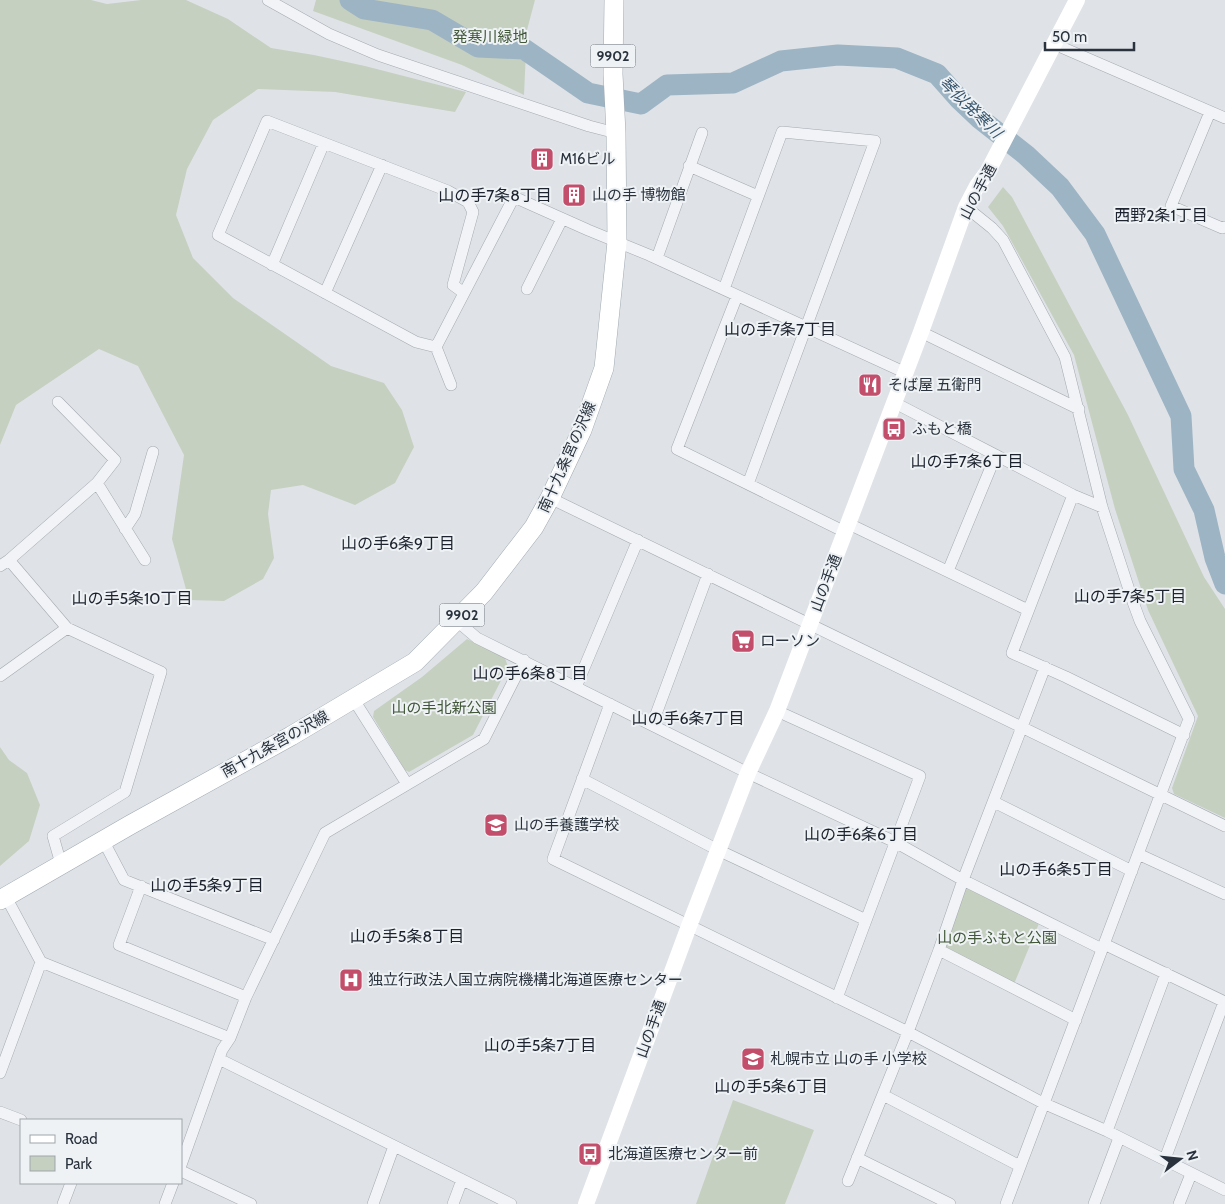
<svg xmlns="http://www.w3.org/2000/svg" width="1225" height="1204" font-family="Cabin,'Noto Sans JP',sans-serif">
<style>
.green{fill:#c6d0c1}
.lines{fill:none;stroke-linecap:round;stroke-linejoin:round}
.river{stroke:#9db4c4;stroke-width:21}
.minor-casing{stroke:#a5aab1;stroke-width:12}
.primary-casing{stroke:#9fa9b2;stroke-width:20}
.minor{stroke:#f1f3f6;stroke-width:11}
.secondary{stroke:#fff;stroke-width:16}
.primary{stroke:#fff;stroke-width:19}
.labels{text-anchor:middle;stroke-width:4;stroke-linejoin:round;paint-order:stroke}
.shield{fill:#eef2f5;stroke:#646c74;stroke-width:1}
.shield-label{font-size:14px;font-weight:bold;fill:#29323d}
.park-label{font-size:15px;fill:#415738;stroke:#eef2f5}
.poi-label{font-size:15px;fill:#29323d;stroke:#eef2f5;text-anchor:start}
.street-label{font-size:15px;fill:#29323d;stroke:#eef2f5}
.water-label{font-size:16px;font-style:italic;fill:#37546d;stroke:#eef2f5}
.neighbourhood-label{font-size:16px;fill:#1c232e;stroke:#eef2f5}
</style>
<rect width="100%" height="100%" fill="#dfe3e7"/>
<path class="green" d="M 0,0 L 91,0 L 107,4 L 141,0 L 186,0 L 228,19 L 271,48 L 314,55 L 365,66 L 466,92 L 455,112 L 335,92 L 258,89 L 213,120 L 187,169 L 176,215 L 193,258 L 233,298 L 331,366 L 384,383 L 402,410 L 414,447 L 395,483 L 355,505 L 303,485 L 271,490 L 268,514 L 274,558 L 263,579 L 224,601 L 189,600 L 172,539 L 184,455 L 138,366 L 99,349 L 16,405 L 0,445 Z
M 316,0 L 535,0 L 527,30 L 524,95 L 462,65 L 313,11 Z
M 1003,187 L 1012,197 L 1128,415 L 1204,577 L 1225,609 L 1225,818 L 1174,794 L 1172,788 L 1198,716 L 1148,610 L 1115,509 L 1074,355 L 1003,226 L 988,207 Z
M 467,639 L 505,658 L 508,667 L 473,735 L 409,772 L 405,770 L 373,717 L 374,711 L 422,677 Z
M 0,747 L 9,760 L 27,773 L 40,805 L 29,841 L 0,866 Z
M 969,887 L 1040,921 L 1014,984 L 945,949 L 944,945 L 965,889 Z
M 733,1100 L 814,1130 L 785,1204 L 696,1204 Z"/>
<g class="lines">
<path class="river" d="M 350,0 L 364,9 L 432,20 L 478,47 L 524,49 L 588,93 L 641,104 L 667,85 L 733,83 L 781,61 L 838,55 L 897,58 L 937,74 L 960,100 L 979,118 L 1026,155 L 1060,187 L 1095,234 L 1181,416 L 1184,469 L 1204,510 L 1215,558 L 1225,584"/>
<g class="minor-casing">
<path id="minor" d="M 268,0 L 329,34 L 378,55 L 589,126 L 616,133
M 1054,44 L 1225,118
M 1210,112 L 1171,206 L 1222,228 L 1225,227
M 689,166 L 758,196
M 966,207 L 992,228 L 1003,240 L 1065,357 L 1102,507 L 1133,602 L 1140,621 L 1189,719 L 1006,1204
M 657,258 L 702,133
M 272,265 L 324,143
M 527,289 L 562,219
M 724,289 L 782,132 L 875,141 L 748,484
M 325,293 L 382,165
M 737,296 L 677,449 L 845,532
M 921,332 L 1079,409
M 436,347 L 514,197 L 588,230 L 649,255 L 906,373
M 451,385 L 436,347 L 416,342 L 218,235 L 267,121 L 448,191 L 468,202 L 473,212 L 453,285 L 464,293
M 895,403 L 1073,495 L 1102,507
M 97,483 L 145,560
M 1073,495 L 1012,653 L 1066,677 L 1184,735
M 550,498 L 1225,826
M 849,524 L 1028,610
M 125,529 L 135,514 L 153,452
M 9,560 L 67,628 L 161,672 L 125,792 L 53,836 L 61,864
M 0,566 L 9,560 L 97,483 L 115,460 L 58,402
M 948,571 L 996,455
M 457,621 L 477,638 L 748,773 L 895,842 L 963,880 L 1102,949
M 0,676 L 67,628
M 576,687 L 638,540
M 354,700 L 407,784
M 610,704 L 553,859 L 908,1032 L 1043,1103 L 1107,1131 L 1225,1190
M 777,711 L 920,776 L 837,998
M 652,725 L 708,574
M 582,779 L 718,850 L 866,920
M 994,802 L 1132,871
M 103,840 L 124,880 L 274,940
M 1138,854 L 1225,894
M 141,886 L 119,945 L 246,997
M 6,897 L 41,962 L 230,1038
M 1104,944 L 1225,1002
M 939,950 L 1076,1020
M 219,1059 L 511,1204
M 0,1073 L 41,962
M 883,1095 L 1020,1166
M 0,1112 L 21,1120
M 1107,1131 L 1166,973
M 857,1158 L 950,1204
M 1165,1159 L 1224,1002
M 181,1165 L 222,1050 L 230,1038 L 246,997 L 325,833 L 484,739 L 524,660
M 181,1171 L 251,1204
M 848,1181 L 908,1032 L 939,950 L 963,880 L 1045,667
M 63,1204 L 71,1183
M 165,1204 L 173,1183
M 373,1204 L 394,1146
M 453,1204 L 462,1180
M 1094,1204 L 1119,1138
M 1179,1204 L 1191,1174"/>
</g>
<g class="primary-casing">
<path id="primary" d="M 0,900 L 130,825 L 291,736 L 415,662 L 484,592 L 534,527 L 550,498 L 582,430 L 604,368 L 617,242 L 616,133 L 613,74 L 614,0"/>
</g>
<use href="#minor" class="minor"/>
<path class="secondary" d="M 586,1204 L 689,926 L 748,773 L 777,711 L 921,332 L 966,207 L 977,186 L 988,171 L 1077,0"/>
<use href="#primary" class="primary"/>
</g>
<defs>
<g id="building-square" transform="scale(1.25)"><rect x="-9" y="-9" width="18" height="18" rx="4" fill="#c24e6b" stroke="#eef2f5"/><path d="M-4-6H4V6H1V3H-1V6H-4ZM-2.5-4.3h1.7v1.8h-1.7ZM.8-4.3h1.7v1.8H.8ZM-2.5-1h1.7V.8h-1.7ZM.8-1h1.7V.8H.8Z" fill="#fff"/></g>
<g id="restaurant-square" transform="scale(1.25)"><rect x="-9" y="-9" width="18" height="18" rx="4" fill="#c24e6b" stroke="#eef2f5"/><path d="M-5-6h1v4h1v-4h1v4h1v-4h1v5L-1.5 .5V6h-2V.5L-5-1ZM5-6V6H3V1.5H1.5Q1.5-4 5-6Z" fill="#fff"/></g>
<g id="bus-square" transform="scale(1.25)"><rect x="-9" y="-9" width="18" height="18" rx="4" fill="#c24e6b" stroke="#eef2f5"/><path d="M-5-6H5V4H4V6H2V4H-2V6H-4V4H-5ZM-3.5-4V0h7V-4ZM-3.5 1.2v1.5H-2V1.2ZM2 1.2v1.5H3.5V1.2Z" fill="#fff"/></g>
<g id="supermarket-square" transform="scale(1.25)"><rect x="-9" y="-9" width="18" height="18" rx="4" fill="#c24e6b" stroke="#eef2f5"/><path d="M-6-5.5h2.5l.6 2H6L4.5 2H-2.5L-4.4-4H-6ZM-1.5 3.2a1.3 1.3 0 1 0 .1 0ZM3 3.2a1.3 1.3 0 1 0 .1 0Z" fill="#fff"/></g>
<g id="school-square" transform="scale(1.25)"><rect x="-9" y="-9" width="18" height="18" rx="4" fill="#c24e6b" stroke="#eef2f5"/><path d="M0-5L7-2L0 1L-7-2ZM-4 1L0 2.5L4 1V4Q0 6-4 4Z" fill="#fff"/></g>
<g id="hospital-square" transform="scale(1.25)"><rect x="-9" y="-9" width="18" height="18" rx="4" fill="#c24e6b" stroke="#eef2f5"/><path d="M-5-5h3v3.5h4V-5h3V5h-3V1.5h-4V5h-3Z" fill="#fff"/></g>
</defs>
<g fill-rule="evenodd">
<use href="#building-square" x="542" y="159"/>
<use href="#building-square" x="574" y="195"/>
<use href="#restaurant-square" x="870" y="385"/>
<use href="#bus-square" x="894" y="429"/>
<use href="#supermarket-square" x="743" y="641"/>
<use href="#school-square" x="496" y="825"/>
<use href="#hospital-square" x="351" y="980"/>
<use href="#school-square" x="753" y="1059"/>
<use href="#bus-square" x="590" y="1154"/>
</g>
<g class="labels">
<g class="shield">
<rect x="590.5" y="44.5" width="45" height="23" rx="4"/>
<rect x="439.5" y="603.5" width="45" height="23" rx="4"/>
</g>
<g class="shield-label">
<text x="613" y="61">9902</text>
<text x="462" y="620">9902</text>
</g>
<g class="park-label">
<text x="490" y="42">発寒川緑地</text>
<text x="444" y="713">山の手北新公園</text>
<text x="997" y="943">山の手ふもと公園</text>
</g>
<g class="poi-label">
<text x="560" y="164">M16ビル</text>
<text x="592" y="200">山の手 博物館</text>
<text x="888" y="390">そば屋 五衛門</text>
<text x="912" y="434">ふもと橋</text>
<text x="760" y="646">ローソン</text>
<text x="514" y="830">山の手養護学校</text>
<text x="368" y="985">独立行政法人国立病院機構北海道医療センター</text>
<text x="770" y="1064">札幌市立 山の手 小学校</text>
<text x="608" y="1159">北海道医療センター前</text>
</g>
<g class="street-label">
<text transform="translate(978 192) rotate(-62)" y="5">山の手通</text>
<text transform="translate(567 457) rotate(-66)" y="5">南十九条宮の沢線</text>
<text transform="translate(826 583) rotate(-69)" y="5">山の手通</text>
<text transform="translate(275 744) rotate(-29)" y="5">南十九条宮の沢線</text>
<text transform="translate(651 1029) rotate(-70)" y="5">山の手通</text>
</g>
<g class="water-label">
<text transform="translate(971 107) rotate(44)" y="6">琴似発寒川</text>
</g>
<g class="neighbourhood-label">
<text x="495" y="201">山の手7条8丁目</text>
<text x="1161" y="221">西野2条1丁目</text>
<text x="780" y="335">山の手7条7丁目</text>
<text x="967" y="467">山の手7条6丁目</text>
<text x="398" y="549">山の手6条9丁目</text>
<text x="1130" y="602">山の手7条5丁目</text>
<text x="132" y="604">山の手5条10丁目</text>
<text x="530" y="679">山の手6条8丁目</text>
<text x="688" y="724">山の手6条7丁目</text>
<text x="861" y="840">山の手6条6丁目</text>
<text x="1056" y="875">山の手6条5丁目</text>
<text x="207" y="891">山の手5条9丁目</text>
<text x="407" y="942">山の手5条8丁目</text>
<text x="540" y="1051">山の手5条7丁目</text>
<text x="771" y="1092">山の手5条6丁目</text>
</g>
</g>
<rect x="20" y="1119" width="162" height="65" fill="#eef2f5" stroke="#9fa5ab"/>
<rect x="30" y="1135" width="25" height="8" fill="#ffffff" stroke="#9fa5ab"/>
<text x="65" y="1144" font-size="15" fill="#29323d">Road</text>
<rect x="30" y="1156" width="25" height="15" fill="#c6d0c1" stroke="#9fa5ab"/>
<text x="65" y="1169" font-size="15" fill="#29323d">Park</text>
<g transform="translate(1180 1159) rotate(74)" stroke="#eef2f5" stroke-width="4" paint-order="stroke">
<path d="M0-4L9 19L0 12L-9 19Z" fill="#29323d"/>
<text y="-8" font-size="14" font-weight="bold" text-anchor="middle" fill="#29323d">N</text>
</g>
<path d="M1045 42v8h89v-8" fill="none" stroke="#29323d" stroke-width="2.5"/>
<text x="1052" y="42" font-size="15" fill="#29323d" stroke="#eef2f5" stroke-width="4" paint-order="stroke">50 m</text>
</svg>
